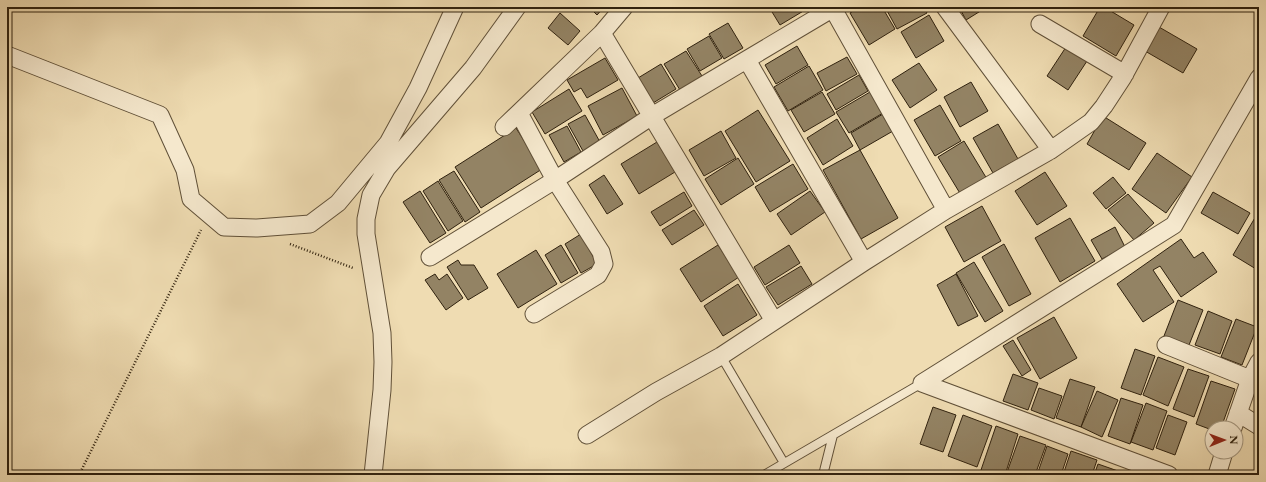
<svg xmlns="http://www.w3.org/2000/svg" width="1266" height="482" font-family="'EB Garamond',serif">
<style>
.building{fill:#938364;stroke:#30220f}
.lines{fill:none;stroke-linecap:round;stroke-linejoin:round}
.service-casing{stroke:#605038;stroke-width:10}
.minor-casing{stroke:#605038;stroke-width:19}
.path{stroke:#30220f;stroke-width:2.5;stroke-dasharray:1 2;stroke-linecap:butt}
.service{stroke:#f5e8cd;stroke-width:8}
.minor{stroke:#f5e8cd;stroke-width:17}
</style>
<rect width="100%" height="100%" fill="#efdcb2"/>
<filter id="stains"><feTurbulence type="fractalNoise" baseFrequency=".005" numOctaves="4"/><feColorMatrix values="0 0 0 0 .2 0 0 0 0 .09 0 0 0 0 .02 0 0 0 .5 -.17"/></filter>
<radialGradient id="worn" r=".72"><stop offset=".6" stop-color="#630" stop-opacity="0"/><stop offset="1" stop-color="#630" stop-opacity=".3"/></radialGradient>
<path class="building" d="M 589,7 L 604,7 L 597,15 Z
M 769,7 L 810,7 L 780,25 Z
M 860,7 L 882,7 L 895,29 L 869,45 L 850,13 Z
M 885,7 L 924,7 L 927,13 L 897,29 Z
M 959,7 L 987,7 L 966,20 Z
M 1017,7 L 1026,7 L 1024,11 Z
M 1100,7 L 1104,7 L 1134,25 L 1116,56 L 1083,36 Z
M 560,13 L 580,31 L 568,45 L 548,28 Z
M 929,15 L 944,41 L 916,58 L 901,32 Z
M 728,23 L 743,48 L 724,59 L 709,34 Z
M 1159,27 L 1197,49 L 1183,73 L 1145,51 Z
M 709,36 L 722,58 L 700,71 L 687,49 Z
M 797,46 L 808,65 L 776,84 L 765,65 Z
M 1066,47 L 1087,61 L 1068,90 L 1047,76 Z
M 686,51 L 702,76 L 680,90 L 664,64 Z
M 847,57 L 857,74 L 826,91 L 817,73 Z
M 605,58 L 618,80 L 587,98 L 581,88 L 574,92 L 567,80 Z
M 919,63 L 937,90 L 910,108 L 892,80 Z
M 661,64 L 676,89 L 653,103 L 638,78 Z
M 809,66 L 823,90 L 788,111 L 774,87 Z
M 859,75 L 868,91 L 836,110 L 827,94 Z
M 971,82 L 988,111 L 960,127 L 944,97 Z
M 622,88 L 637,116 L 603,135 L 588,106 Z
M 569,89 L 582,111 L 545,134 L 532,112 Z
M 822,92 L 835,114 L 804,132 L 791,110 Z
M 870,92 L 883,113 L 849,133 L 836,112 Z
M 940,105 L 961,141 L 935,156 L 914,120 Z
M 758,110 L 790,161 L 756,182 L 725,131 Z
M 883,114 L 893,131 L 860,150 L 851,133 Z
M 585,115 L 600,142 L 583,151 L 568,124 Z
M 1103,116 L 1146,143 L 1129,170 L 1087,144 Z
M 837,119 L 853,146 L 823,165 L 807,138 Z
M 998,124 L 1018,159 L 993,173 L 973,138 Z
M 567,126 L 581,152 L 564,162 L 549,135 Z
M 516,128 L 542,169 L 481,208 L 455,167 Z
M 721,131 L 736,158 L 704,176 L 689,150 Z
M 964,141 L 987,179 L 961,195 L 938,157 Z
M 657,142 L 675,172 L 639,194 L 621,164 Z
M 860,150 L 898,218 L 861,239 L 823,170 Z
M 1157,153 L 1192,177 L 1166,213 L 1132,189 Z
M 738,158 L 754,184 L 721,205 L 705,179 Z
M 793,164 L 808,189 L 770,212 L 755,187 Z
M 454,171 L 480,212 L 465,222 L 439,180 Z
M 1045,172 L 1067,206 L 1037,225 L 1015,191 Z
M 604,175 L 623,204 L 607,214 L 589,185 Z
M 1113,177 L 1126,193 L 1106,209 L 1093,193 Z
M 438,181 L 463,221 L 448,231 L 423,191 Z
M 420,191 L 446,233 L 430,243 L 403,202 Z
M 810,191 L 825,212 L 791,235 L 777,214 Z
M 684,192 L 692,206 L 660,226 L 651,212 Z
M 1213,192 L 1250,213 L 1238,234 L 1201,213 Z
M 1128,194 L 1154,223 L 1134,240 L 1108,210 Z
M 982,206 L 1001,241 L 964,262 L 945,227 Z
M 694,210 L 704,225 L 672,245 L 662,230 Z
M 1256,216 L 1259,218 L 1259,264 L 1256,269 L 1233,255 Z
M 1070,218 L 1095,261 L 1060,282 L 1035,238 Z
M 1115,227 L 1125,247 L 1102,259 L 1091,240 Z
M 581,234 L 597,264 L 581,273 L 565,244 Z
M 1181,239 L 1194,258 L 1203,252 L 1217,272 L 1181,297 L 1160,266 L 1153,270 L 1174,302 L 1143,322 L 1117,284 Z
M 1004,244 L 1031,294 L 1009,306 L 982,257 Z
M 561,245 L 578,273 L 561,283 L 545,255 Z
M 718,245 L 739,277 L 701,302 L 680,269 Z
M 789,245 L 800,263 L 765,285 L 754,267 Z
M 536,250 L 557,284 L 518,308 L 497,274 Z
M 458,260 L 461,265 L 474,265 L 488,288 L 468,300 L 447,267 Z
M 974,262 L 1003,311 L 985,322 L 956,273 Z
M 801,266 L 812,284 L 778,305 L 766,287 Z
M 435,274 L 439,280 L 447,274 L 463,298 L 446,310 L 425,280 Z
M 956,274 L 978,316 L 958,326 L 937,285 Z
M 738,284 L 757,315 L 723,336 L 704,306 Z
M 1178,300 L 1203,310 L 1189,345 L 1164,336 Z
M 1208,311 L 1232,321 L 1220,354 L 1195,345 Z
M 1054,317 L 1077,358 L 1040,379 L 1017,338 Z
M 1236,319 L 1257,327 L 1242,365 L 1221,357 Z
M 1013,340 L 1031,370 L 1022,376 L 1003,346 Z
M 1135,349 L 1155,356 L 1141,395 L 1121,388 Z
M 1158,357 L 1184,367 L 1168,406 L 1143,395 Z
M 1188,369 L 1209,376 L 1194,417 L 1173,409 Z
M 1013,374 L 1038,383 L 1028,410 L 1003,401 Z
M 1070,379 L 1095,387 L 1081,427 L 1056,418 Z
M 1211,381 L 1235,389 L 1221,428 L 1212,428 L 1212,430 L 1196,424 Z
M 1039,388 L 1062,396 L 1054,419 L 1031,410 Z
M 1097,391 L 1118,400 L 1102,437 L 1081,427 Z
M 1121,398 L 1143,405 L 1130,444 L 1108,436 Z
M 1146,403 L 1167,411 L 1153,450 L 1131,442 Z
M 933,407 L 956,415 L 943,452 L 920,444 Z
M 963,415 L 992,426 L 977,467 L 948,456 Z
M 1168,415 L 1187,422 L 1175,455 L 1156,448 Z
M 996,426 L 1018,434 L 1005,475 L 996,475 L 981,470 Z
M 1020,436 L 1046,445 L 1035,475 L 1006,475 Z
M 1047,446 L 1068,454 L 1061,475 L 1037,475 Z
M 1071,451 L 1097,460 L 1092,475 L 1063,475 Z
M 1098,464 L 1118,471 L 1116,475 L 1094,475 Z
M 1119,471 L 1131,475 L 1118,475 Z"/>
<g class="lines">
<g class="service-casing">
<path id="service" d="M 721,356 L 784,463
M 764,475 L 922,383
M 823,475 L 833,435"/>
</g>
<g class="minor-casing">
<path id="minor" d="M 624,7 L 602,33 L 774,321
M 832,7 L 946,210
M 945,7 L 1051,150
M 1040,24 L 1125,74
M 7,55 L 160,115 L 185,170 L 191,199 L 224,227 L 257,228 L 310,224 L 338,203 L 388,143 L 418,88 L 455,7
M 747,60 L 864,262
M 519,113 L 555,180 L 601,252 L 604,264 L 598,275 L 534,314
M 504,127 L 602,33
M 430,257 L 555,180 L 652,116 L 835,7
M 1166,345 L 1250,379
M 922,383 L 1174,225 L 1259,78
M 922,383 L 1169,475
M 1238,413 L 1259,426
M 1233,428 L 1250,379 L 1259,362
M 587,435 L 656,392 L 721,356 L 864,262 L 946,210 L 1051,150 L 1091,122 L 1104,106 L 1123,77 L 1161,7
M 373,475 L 382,390 L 383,362 L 382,333 L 366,234 L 366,219 L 371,195 L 387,168 L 473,68 L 517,7
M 1217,475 L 1224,452"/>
</g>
<path class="path" d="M 290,244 L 353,268
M 79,475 L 201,230"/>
<use href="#service" class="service"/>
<use href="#minor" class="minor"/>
</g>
<rect width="1266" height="482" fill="none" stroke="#efdcb2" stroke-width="24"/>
<rect x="8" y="8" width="1250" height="466" fill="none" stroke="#30220f" stroke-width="2"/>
<rect x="12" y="12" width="1242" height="458" fill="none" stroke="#30220f"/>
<g transform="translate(1224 440) rotate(89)"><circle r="19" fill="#f5e8cd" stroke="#a69981"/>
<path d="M0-3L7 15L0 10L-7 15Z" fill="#8f2418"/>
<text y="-6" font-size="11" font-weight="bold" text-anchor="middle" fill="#30220f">N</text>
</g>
<rect width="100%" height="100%" filter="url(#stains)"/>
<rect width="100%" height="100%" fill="url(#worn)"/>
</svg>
